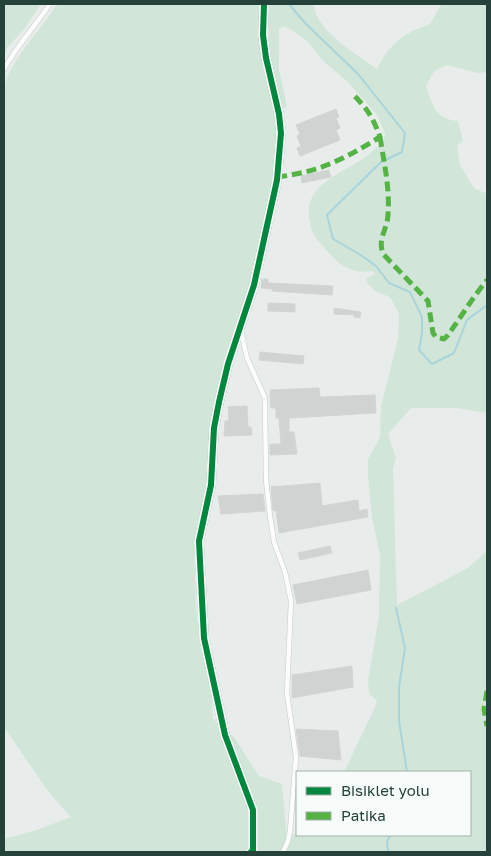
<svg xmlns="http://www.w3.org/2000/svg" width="491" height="856" font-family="'Golos Text',sans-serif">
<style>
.green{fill:#d1e6d8}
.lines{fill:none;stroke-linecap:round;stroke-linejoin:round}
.stream{stroke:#a9d4db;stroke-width:2}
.building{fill:#cfd4d2;stroke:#d1d6d4}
.lane-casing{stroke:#c5cac8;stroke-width:5.5}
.street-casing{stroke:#c5cac8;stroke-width:10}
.lane{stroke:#fcfcfc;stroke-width:4.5}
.street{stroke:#fcfcfc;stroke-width:9}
.quiet{stroke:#55b346;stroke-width:5;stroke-dasharray:10 5;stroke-linecap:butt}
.cycleway-casing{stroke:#f7fbf9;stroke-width:9}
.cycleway{stroke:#00873e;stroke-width:6}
</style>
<rect width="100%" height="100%" fill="#e8edeb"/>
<path class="green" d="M 4,4 L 41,4 L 24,29 L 8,47 L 4,55 Z
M 57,4 L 261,4 L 263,68 L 274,109 L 277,133 L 273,180 L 248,295 L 230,347 L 208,479 L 194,542 L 196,607 L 200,644 L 212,699 L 213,719 L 234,737 L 259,776 L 282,784 L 287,839 L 297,832 L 297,835 L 470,835 L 470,772 L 344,772 L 375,707 L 377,700 L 369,694 L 368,680 L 379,616 L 380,555 L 372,518 L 368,476 L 368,460 L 380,437 L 381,407 L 398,339 L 399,314 L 390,297 C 379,293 370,290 366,279 L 375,274 L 373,271 C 352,274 341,267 327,251 C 323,245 316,240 313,233 C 311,230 311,226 310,222 C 301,184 343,174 367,156 C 373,151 379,145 384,140 L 385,133 L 377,115 L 349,83 L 322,60 L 307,41 L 290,29 L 283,26 L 279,29 L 279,70 L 287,106 L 283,109 C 273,72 266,42 269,4 L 313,4 C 319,34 354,52 377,69 C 389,44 404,33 430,24 L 441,4 L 487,4 L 487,72 L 478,73 L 447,65 L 434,71 L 426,86 C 433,106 435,119 458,121 L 463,141 L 457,145 L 460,165 L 474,188 L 487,194 L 487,413 L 457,408 L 411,408 L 388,434 L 396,458 L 393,468 L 397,605 L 468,568 L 487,551 L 487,852 L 4,852 L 4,839 L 34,831 L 71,817 L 47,790 L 4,727 L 4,86 C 16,52 39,33 57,4 Z"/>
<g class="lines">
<path class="stream" d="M 289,4 L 305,23 L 358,74 L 405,133 L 402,152 L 381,162 L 327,215 L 333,239 L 359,254 L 376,266 L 389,283 L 410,292 L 422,317 L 422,333 L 419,350 L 432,364 L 454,353 L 467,320 L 487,305
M 396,608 L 405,648 L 399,687 L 399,721 L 407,772
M 388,852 L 387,842 L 390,835"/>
</g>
<path class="building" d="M 336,109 L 339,117 L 336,118 L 340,128 L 336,130 L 340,140 L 300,156 L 297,148 L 301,146 L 297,136 L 300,134 L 296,125 Z
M 329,170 L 331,177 L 302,183 L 301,176 Z
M 262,279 L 268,279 L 268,283 L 333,286 L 332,295 L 272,291 L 272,289 L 261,288 Z
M 268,303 L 295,304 L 295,312 L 268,311 Z
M 334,308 L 361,312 L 360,318 L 354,317 L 355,315 L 334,314 Z
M 260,352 L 304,356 L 303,364 L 259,360 Z
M 319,388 L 320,397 L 375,395 L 376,413 L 289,418 L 289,432 L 294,432 L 297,454 L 270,455 L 270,444 L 281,444 L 279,418 L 276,418 L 276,408 L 271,408 L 270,390 Z
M 247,406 L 248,427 L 251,427 L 252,435 L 224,436 L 225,421 L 229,420 L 228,407 Z
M 320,483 L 322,506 L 358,500 L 359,511 L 367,509 L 368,517 L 279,533 L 276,510 L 273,511 L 271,487 Z
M 263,494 L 265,511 L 221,514 L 218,496 Z
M 330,546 L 332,553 L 300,560 L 298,553 Z
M 368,570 L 371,590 L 297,604 L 293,585 Z
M 352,666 L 353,687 L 292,698 L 292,675 Z
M 296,729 L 338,731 L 341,760 L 300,756 Z"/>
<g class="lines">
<g class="lane-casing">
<path id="lane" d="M 4,69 C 17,46 35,26 50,4
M 241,331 L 247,358 L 265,398 L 266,480 L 270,516 L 274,542 L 285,572 L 291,601 L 287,693 L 296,757 L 290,831 L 288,841 L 283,852"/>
</g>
<g class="street-casing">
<path id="street" d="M 251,852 L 253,851 L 253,810 L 225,735 L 204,638 L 199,541 L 211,485 L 214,428 L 219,402 L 228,364 L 254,285 L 277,180 L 281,133 L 279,114 L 266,58 L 263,35 L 264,4"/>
</g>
<use href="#lane" class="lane"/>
<use href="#street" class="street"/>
<path class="quiet" d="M 380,137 C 384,163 390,188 388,214 C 388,229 376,240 384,255 L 428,301 L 433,333 L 436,337 L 444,339 L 448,335 C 461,317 473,297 487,280
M 277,177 C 320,172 344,159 380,137 C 372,115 367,109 352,93
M 487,691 L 484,709 L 487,726"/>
<g class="cycleway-casing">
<path id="cycleway" d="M 251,852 L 253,851 L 253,810 L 225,735 L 204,638 L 199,541 L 211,485 L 214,428 L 219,402 L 228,364 L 254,285 L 277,180 L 281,133 L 279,114 L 266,58 L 263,35 L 264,4"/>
</g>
<use href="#cycleway" class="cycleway"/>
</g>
<rect width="491" height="856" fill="none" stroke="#24423a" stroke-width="10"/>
<rect x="296" y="771" width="175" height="65" fill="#f7fbf9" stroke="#a3b1ad"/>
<rect x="306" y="787" width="25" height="8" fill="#00873e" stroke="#a3b1ad"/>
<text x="341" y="796" font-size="15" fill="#24423a">Bisiklet yolu</text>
<rect x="306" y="812" width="25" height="8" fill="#55b346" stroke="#a3b1ad"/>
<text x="341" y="821" font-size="15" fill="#24423a">Patika</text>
</svg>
